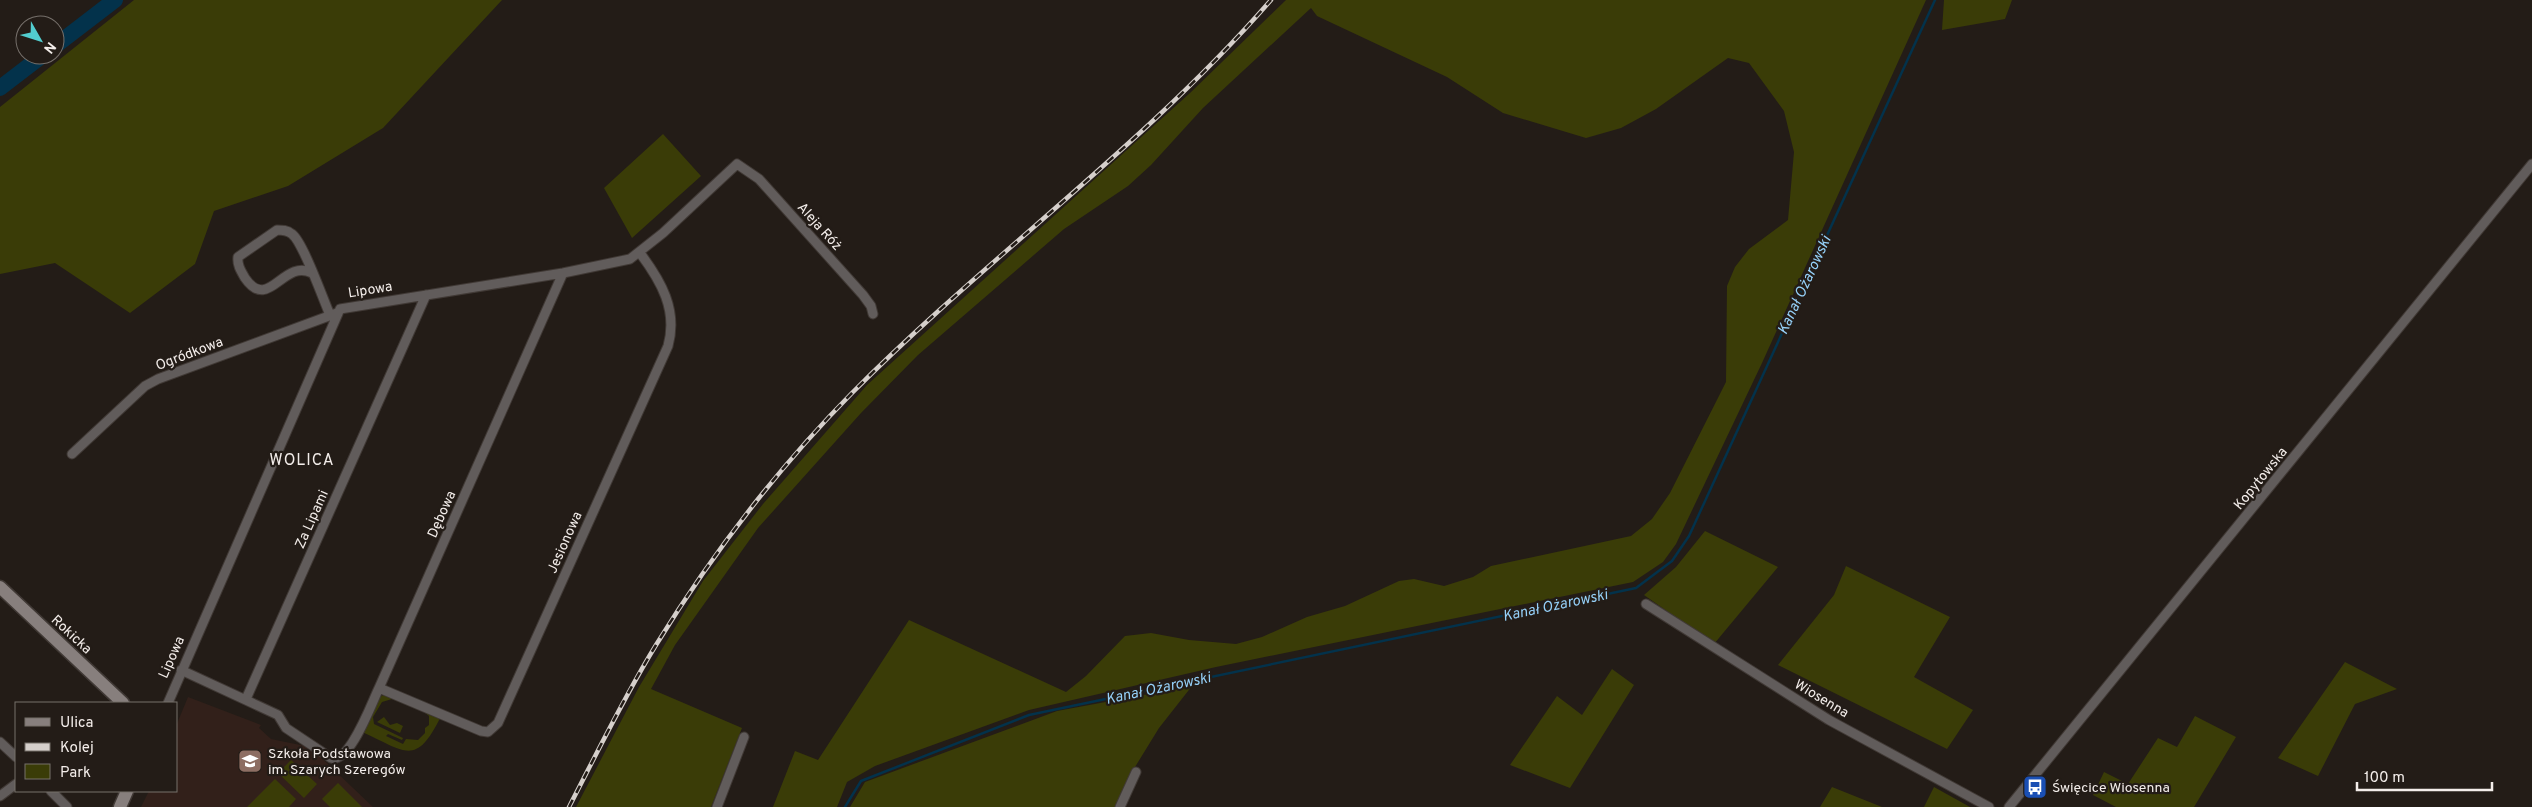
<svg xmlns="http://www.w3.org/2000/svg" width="2532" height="807" font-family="Overpass,sans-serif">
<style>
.education{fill:#32201a}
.green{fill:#3a3c07}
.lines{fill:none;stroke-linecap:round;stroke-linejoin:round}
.stream{stroke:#03324b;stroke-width:2.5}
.river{stroke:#03324b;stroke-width:16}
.minor-casing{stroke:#403935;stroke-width:11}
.secondary-casing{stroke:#403935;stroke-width:15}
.minor{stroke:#615c5b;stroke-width:9}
.secondary{stroke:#877f7d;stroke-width:12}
.rail-casing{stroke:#d5cfcb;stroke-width:4.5}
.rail{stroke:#231c17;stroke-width:2.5;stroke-dasharray:8;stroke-linecap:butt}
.labels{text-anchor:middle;stroke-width:4.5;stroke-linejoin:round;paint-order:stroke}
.street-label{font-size:14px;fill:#f3edea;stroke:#231c17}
.poi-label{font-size:14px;fill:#f3edea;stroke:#231c17;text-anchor:start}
.water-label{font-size:15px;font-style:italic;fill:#95d0f8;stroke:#231c17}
.quarter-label{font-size:16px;letter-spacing:1px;fill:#f3edea;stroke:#231c17}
</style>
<rect width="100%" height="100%" fill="#231c17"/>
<path class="education" d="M 188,697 L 261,725 L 259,728 L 271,739 L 310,747 L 373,807 L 141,807 L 149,791 L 176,791 L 176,726 Z"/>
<path class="green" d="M 134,0 L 502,0 L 383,128 L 288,186 L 214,211 L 195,264 L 130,313 L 55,263 L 0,274 L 0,107 Z
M 1286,0 L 1926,0 L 1762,363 L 1676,544 L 1663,562 L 1633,582 L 1216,667 L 1029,710 L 875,766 L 847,782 L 837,807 L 773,807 L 795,751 L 818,760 L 909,620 L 1066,692 L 1086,676 L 1125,636 L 1151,633 L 1189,640 L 1236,644 L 1262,637 L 1307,617 L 1345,606 L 1399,581 L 1414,579 L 1444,586 L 1473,577 L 1491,566 L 1631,536 L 1652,519 L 1670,493 L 1726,382 L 1727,286 L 1735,267 L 1749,249 L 1788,220 L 1794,152 L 1784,111 L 1749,63 L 1728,58 L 1656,109 L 1621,128 L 1586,138 L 1503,113 L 1447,77 L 1317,16 L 1311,8 L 1203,108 L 1151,165 L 1128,186 L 1064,229 L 918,355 L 861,413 L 758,528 L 675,645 L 651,689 L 742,728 L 711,807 L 576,807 L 639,687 L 703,581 L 763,504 L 867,385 L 1190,93 Z
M 1944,0 L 2012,0 L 2005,19 L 1942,30 Z
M 663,134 L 701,176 L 632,238 L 604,188 Z
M 1705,531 L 1778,567 L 1714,644 L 1644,595 L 1676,567 Z
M 1846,566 L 1950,617 L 1914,677 L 1973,710 L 1947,749 L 1778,665 L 1834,595 Z
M 2345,662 L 2397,689 L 2355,704 L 2318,776 L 2278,758 Z
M 1612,669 L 1634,685 L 1570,788 L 1510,765 L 1557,696 L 1582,715 Z
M 1192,686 L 1159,728 L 1135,767 L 1115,807 L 850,807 L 865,782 L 1057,711 Z
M 385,694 L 422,711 L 392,699 L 382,702 L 373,717 L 374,724 L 403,738 L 402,740 L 388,734 L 386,736 L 403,744 L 406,739 L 418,740 L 425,733 L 425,728 L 429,725 L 429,716 L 424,712 L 441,716 C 416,768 405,751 362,732 L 380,697 Z
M 2195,716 L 2236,737 L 2194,807 L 2116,807 L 2093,795 L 2104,772 L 2128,784 L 2158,738 L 2177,747 Z
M 384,717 L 390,725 L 397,723 L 403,726 L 400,733 L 377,722 Z
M 291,760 L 317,784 L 304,798 L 278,773 Z
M 275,779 L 296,799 L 289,807 L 247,807 Z
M 338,783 L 362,807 L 330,807 L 322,799 Z
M 1832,787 L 1882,807 L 1820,807 Z
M 1934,787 L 1970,807 L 1924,807 Z"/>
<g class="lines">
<path class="stream" d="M 845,807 L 861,781 L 1029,715 L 1636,588 L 1672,561 L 1689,536 L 1935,0"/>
<path class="river" d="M 55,46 L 115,0
M 0,88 L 43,55"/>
<g class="minor-casing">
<path id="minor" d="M 312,273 C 283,258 269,313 245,278 C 241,271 237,265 238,257 L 277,230 C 282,230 287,230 292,234 C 303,242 323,299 330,315
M 72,454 L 145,386 L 158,379 L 337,313
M 1646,604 L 1829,720 L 1989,807
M 181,670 L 278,715 L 286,728 L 331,758 C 350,764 372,702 379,688 L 563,273
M 379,688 L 481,731 L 488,732 L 498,723 L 668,346 C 678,310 661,281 640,253
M 246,699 L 426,295
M 168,703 L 340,309 L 563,273 L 630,259 L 663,233 L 737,164 L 759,179 L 863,295 L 871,306 L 873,314
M 0,742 L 16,757
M 51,791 L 67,807
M 0,796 L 16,784
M 717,807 L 744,737
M 1120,807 L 1136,772
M 2009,807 L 2532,164"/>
</g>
<g class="secondary-casing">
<path id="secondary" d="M 0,587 L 123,703
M 120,807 L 127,791"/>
</g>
<use href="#minor" class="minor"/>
<use href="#secondary" class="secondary"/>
<g class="rail-casing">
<path id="rail" d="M 569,807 C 597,753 624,697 656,645 C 712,554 777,469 852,393 C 987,257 1145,145 1271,0"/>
</g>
<use href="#rail" class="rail"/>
</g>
<defs>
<g id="school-square" transform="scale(1.25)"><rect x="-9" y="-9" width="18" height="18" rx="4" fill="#8d6e63" stroke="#231c17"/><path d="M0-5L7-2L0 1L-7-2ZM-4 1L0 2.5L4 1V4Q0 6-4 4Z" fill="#fff"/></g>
<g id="bus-square" transform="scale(1.25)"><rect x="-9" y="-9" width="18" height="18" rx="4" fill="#1a4fb4" stroke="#231c17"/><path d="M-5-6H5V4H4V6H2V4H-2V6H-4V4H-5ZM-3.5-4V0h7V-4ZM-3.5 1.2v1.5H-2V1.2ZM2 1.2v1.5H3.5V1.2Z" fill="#fff"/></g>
</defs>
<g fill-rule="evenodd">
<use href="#school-square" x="250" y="761"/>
<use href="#bus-square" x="2035" y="787"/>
</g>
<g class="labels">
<g class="street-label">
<text transform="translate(820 226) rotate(48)" y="5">Aleja Róż</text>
<text transform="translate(370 289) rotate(-9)" y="5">Lipowa</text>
<text transform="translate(189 353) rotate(-21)" y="5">Ogródkowa</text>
<text transform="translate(2260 478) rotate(-51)" y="5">Kopytowska</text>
<text transform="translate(441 514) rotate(-66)" y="5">Dębowa</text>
<text transform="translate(311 519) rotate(-66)" y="5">Za Lipami</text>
<text transform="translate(564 542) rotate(-66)" y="5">Jesionowa</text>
<text transform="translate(72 634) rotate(43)" y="5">Rokicka</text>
<text transform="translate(171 657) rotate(-66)" y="5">Lipowa</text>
<text transform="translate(1822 698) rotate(31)" y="5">Wiosenna</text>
</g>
<g class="poi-label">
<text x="268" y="758">Szkoła Podstawowa<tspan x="268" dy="16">im. Szarych Szeregów</tspan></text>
<text x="2052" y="792">Święcice Wiosenna</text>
</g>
<g class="water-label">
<text transform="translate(1804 285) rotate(-65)" y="5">Kanał Ożarowski</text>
<text transform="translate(1555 605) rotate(-12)" y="5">Kanał Ożarowski</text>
<text transform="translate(1158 688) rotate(-12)" y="5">Kanał Ożarowski</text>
</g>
<g class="quarter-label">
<text x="302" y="465">WOLICA</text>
</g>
</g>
<rect x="15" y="702" width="162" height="90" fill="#231c17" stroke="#76706b"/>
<rect x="25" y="718" width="25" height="8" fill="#877f7d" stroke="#76706b"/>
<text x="60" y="727" font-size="15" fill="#f3edea">Ulica</text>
<rect x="25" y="743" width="25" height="8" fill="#d5cfcb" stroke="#76706b"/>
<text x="60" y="752" font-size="15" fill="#f3edea">Kolej</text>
<rect x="25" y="764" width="25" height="15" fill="#3a3c07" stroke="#76706b"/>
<text x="60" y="777" font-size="15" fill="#f3edea">Park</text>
<g transform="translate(40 40) rotate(129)"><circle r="24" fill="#231c17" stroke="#76706b"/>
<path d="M0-4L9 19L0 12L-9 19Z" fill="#52cdcf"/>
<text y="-8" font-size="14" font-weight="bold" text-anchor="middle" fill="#f3edea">N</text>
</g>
<path d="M2357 782v8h135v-8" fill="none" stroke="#f3edea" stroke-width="2.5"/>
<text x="2364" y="782" font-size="15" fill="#f3edea" stroke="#231c17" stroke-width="4" paint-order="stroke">100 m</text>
</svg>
